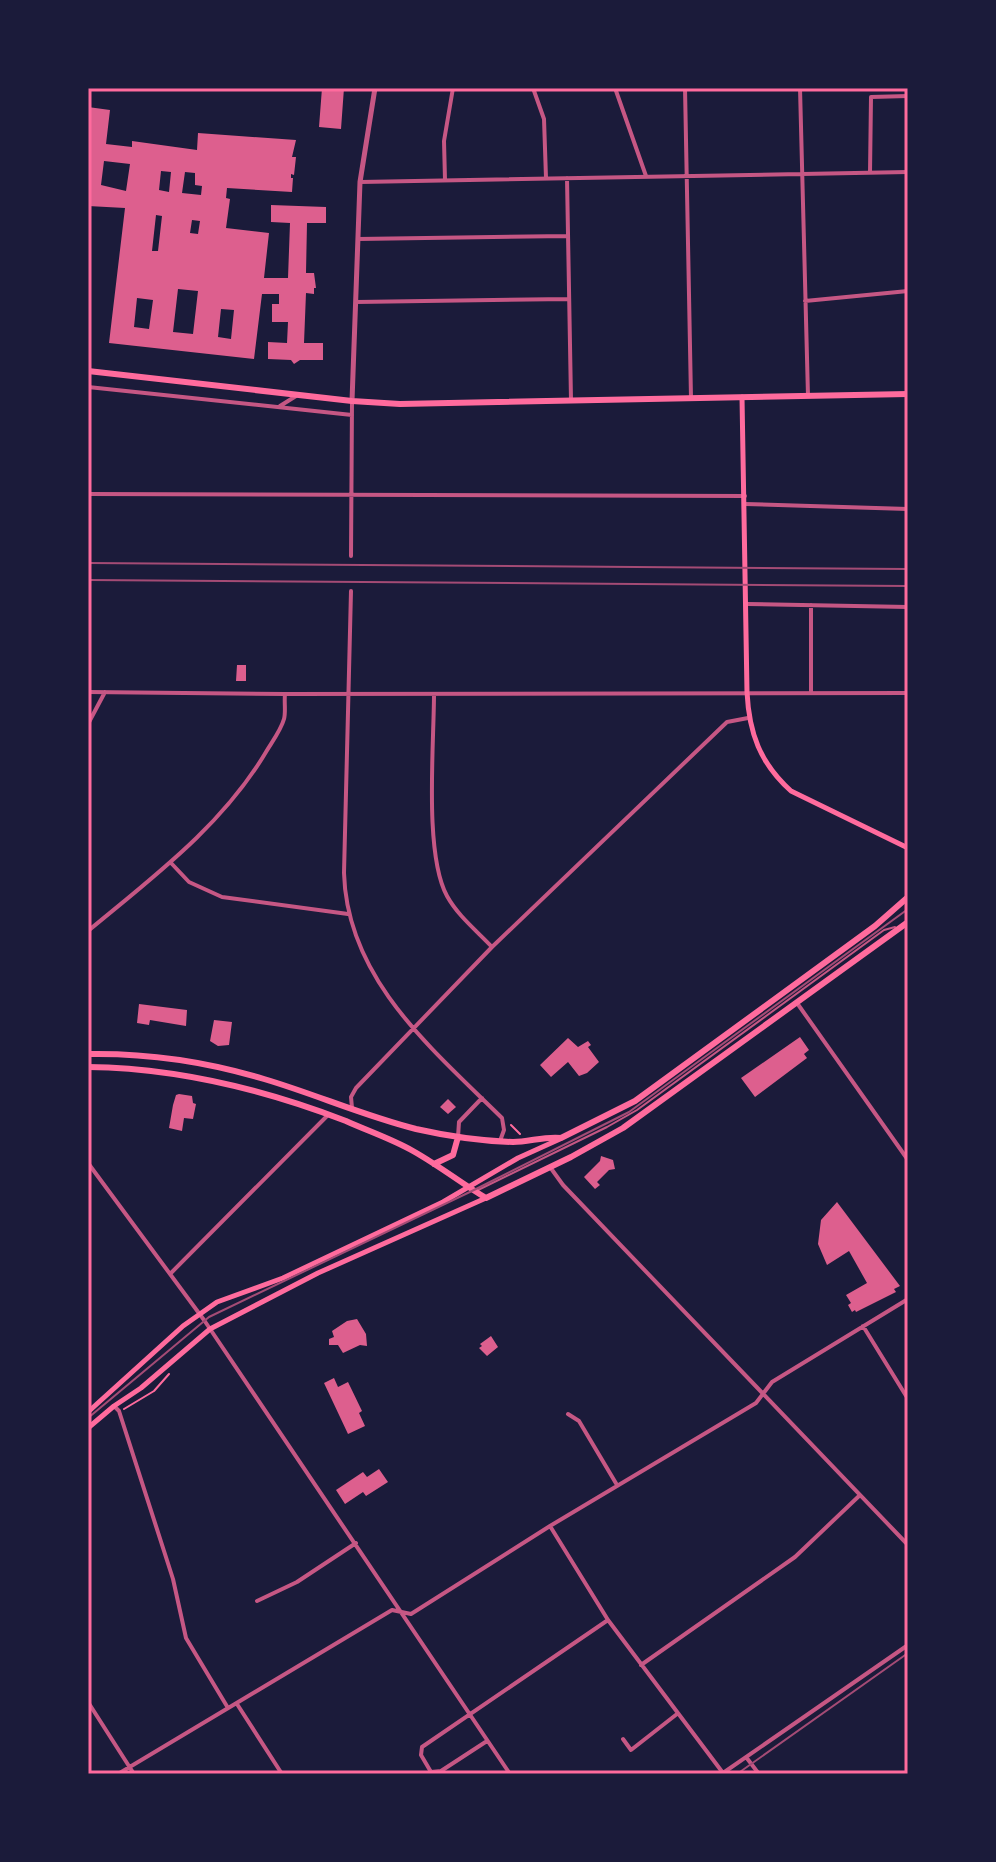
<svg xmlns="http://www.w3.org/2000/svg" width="996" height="1862" font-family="'Public Sans',sans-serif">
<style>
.building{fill:#dd5f8e;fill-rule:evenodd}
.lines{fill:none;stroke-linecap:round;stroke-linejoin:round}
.path{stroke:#ff6b9d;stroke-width:2}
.service{stroke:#c65784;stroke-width:2}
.minor{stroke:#c65784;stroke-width:4}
.tertiary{stroke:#c65784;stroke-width:5}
.secondary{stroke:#ff6b9d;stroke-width:5}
.primary{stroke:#ff6b9d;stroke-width:6}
.tram{stroke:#a44b75;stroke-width:2}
.rail{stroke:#a44b75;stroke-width:2}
.neatline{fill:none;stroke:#ff6b9d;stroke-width:3}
</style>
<rect width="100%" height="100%" fill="#1b1b3a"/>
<path class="building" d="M 322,88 L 344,88 L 341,129 L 319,127 Z
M 88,107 L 110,110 L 106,144 L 132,147 L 132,141 L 197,150 L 198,133 L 296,140 L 292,157 L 296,157 L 294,175 L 291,174 L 291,178 L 293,178 L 292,192 L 227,188 L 226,198 L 230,199 L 226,228 L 269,233 L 264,278 L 288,278 L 290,223 L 271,222 L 271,205 L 326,207 L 326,223 L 307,223 L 306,273 L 314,273 L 316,288 L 314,288 L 314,294 L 306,293 L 304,343 L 323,343 L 323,360 L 300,360 L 294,364 L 291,360 L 268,359 L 268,342 L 287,343 L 288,322 L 272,322 L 272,304 L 279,304 L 279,294 L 262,294 L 254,359 L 109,343 L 125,208 L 88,206 ZM 104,161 L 130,164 L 126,191 L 101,185 ZM 161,171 L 171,172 L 169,192 L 159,190 ZM 185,172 L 195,173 L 195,185 L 202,186 L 201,195 L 182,193 ZM 156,215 L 162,216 L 158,251 L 152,251 ZM 192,220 L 200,221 L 198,234 L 190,233 ZM 178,289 L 198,291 L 193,334 L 173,332 ZM 137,298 L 153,300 L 149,329 L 134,327 ZM 221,309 L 234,310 L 231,339 L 218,337 Z
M 237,665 L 246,665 L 246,681 L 236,681 Z
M 139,1004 L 187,1010 L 186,1026 L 150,1020 L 149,1025 L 137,1023 Z
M 214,1020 L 232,1022 L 229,1045 L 218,1046 L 210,1041 Z
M 800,1037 L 809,1050 L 804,1054 L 807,1058 L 755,1097 L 741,1078 Z
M 568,1038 L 578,1047 L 588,1041 L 591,1045 L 588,1047 L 599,1062 L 587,1073 L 579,1076 L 568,1062 L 551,1077 L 540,1065 Z
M 179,1094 L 192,1096 L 193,1103 L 196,1104 L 193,1119 L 184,1118 L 182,1131 L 169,1128 L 173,1105 L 176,1095 Z
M 448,1099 L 456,1107 L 448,1114 L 440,1107 Z
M 601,1156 L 613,1160 L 615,1169 L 609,1170 L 597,1182 L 600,1185 L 595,1189 L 584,1177 L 600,1161 Z
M 837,1202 L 900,1286 L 894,1289 L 896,1292 L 856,1312 L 855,1310 L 852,1312 L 848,1305 L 851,1303 L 846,1295 L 867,1283 L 849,1251 L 827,1265 L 818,1244 L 821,1220 Z
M 357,1319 L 366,1334 L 367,1346 L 360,1345 L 343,1353 L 338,1345 L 329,1345 L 329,1339 L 334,1337 L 332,1331 L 347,1321 Z
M 491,1336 L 498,1347 L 487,1356 L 479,1348 L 482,1346 L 480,1344 Z
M 334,1378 L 338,1387 L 348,1382 L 362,1411 L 359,1413 L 365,1426 L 348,1434 L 324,1383 Z
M 379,1469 L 388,1482 L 366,1496 L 363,1492 L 345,1504 L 336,1490 L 363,1472 L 367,1477 Z"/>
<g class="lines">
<path class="path" d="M 511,1125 L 520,1134
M 124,1409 L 154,1391 L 169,1374"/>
<path class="service" d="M 476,1191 L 607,1127 L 637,1110 L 884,930 L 895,927"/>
<path class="minor" d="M 533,88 L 544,119 L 546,178
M 615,88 L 646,176
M 685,88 L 691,398
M 800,88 L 808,396
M 870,173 L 871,97 L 908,96
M 567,178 L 571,400
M 445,180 L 444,141 L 453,88
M 360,182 L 908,172
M 358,239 L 568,236
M 805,301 L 908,291
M 356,302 L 569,299
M 88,387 L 352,415
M 280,406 L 296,396
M 88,494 L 745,496
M 745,504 L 908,509
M 351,556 L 352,401
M 351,591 L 344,873 C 347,979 432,1049 502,1118 L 504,1130 L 500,1141
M 747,604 L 908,607
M 811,605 L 811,693
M 88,692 L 285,694 L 908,693
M 434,694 C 434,745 424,854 447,896 C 458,916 477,931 492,947
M 88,724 L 105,692
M 172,864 L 189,882 L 222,897 L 348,914
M 88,931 C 153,877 222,826 266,752 C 272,742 281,730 284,719 C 286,712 284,702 285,694
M 797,1003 L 908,1160
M 352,1108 L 351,1097 L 356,1088 L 492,947 L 727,722 L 748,718
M 458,1137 L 459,1122 L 482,1098
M 88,1163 L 204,1320 L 510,1774
M 550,1167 L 563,1185 L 908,1545
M 170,1274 L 328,1115
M 863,1326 L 908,1399
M 114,1406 L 119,1411 L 173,1579 L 186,1638 L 228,1708
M 568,1414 L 579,1421 L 617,1485
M 550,1526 L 608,1620 L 723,1773
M 257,1601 L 297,1582 L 356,1543
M 641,1665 L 795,1557 L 859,1496
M 88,1702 L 134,1774
M 237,1704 L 282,1774
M 623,1739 L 631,1750 L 677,1714
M 487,1741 L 441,1771 L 431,1772 L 421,1755 L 422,1747 L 608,1620
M 746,1757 L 759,1774
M 723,1773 L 908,1645
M 118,1774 L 392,1610 L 411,1614 L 550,1526 L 756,1403 L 772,1382 L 908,1299"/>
<path class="tertiary" d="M 352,401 L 360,182 L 375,88"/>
<path class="secondary" d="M 742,397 L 747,692 C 749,733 760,763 791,791 L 908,848
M 88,1412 L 183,1326 L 217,1302 L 283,1278 L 443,1202 L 518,1158 L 560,1139
M 88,1428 L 114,1406 L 141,1388 L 210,1329 L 318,1273 L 486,1198"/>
<path class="primary" d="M 88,371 L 352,401 L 400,404 L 908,394
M 88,1054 C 147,1053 208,1062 264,1079 C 315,1094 364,1116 416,1129 C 447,1136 480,1141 513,1142 C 529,1142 545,1136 561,1138 L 635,1101 L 875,926 L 908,897
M 88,1067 C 177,1068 263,1089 346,1121 C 368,1131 392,1139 413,1151 C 438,1165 461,1183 486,1198 L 571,1157 L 623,1128 L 908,922
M 434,1164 L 453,1155 L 458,1137"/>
<path class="tram" d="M 88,1418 L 209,1317 L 474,1190 L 629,1112 L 908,909
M 737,1774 L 908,1653"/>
<path class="rail" d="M 88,563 L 908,569
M 88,580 L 908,586"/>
</g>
<rect width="996" height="1862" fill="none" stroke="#1b1b3a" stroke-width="180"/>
<rect x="90" y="90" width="816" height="1682" class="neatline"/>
</svg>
